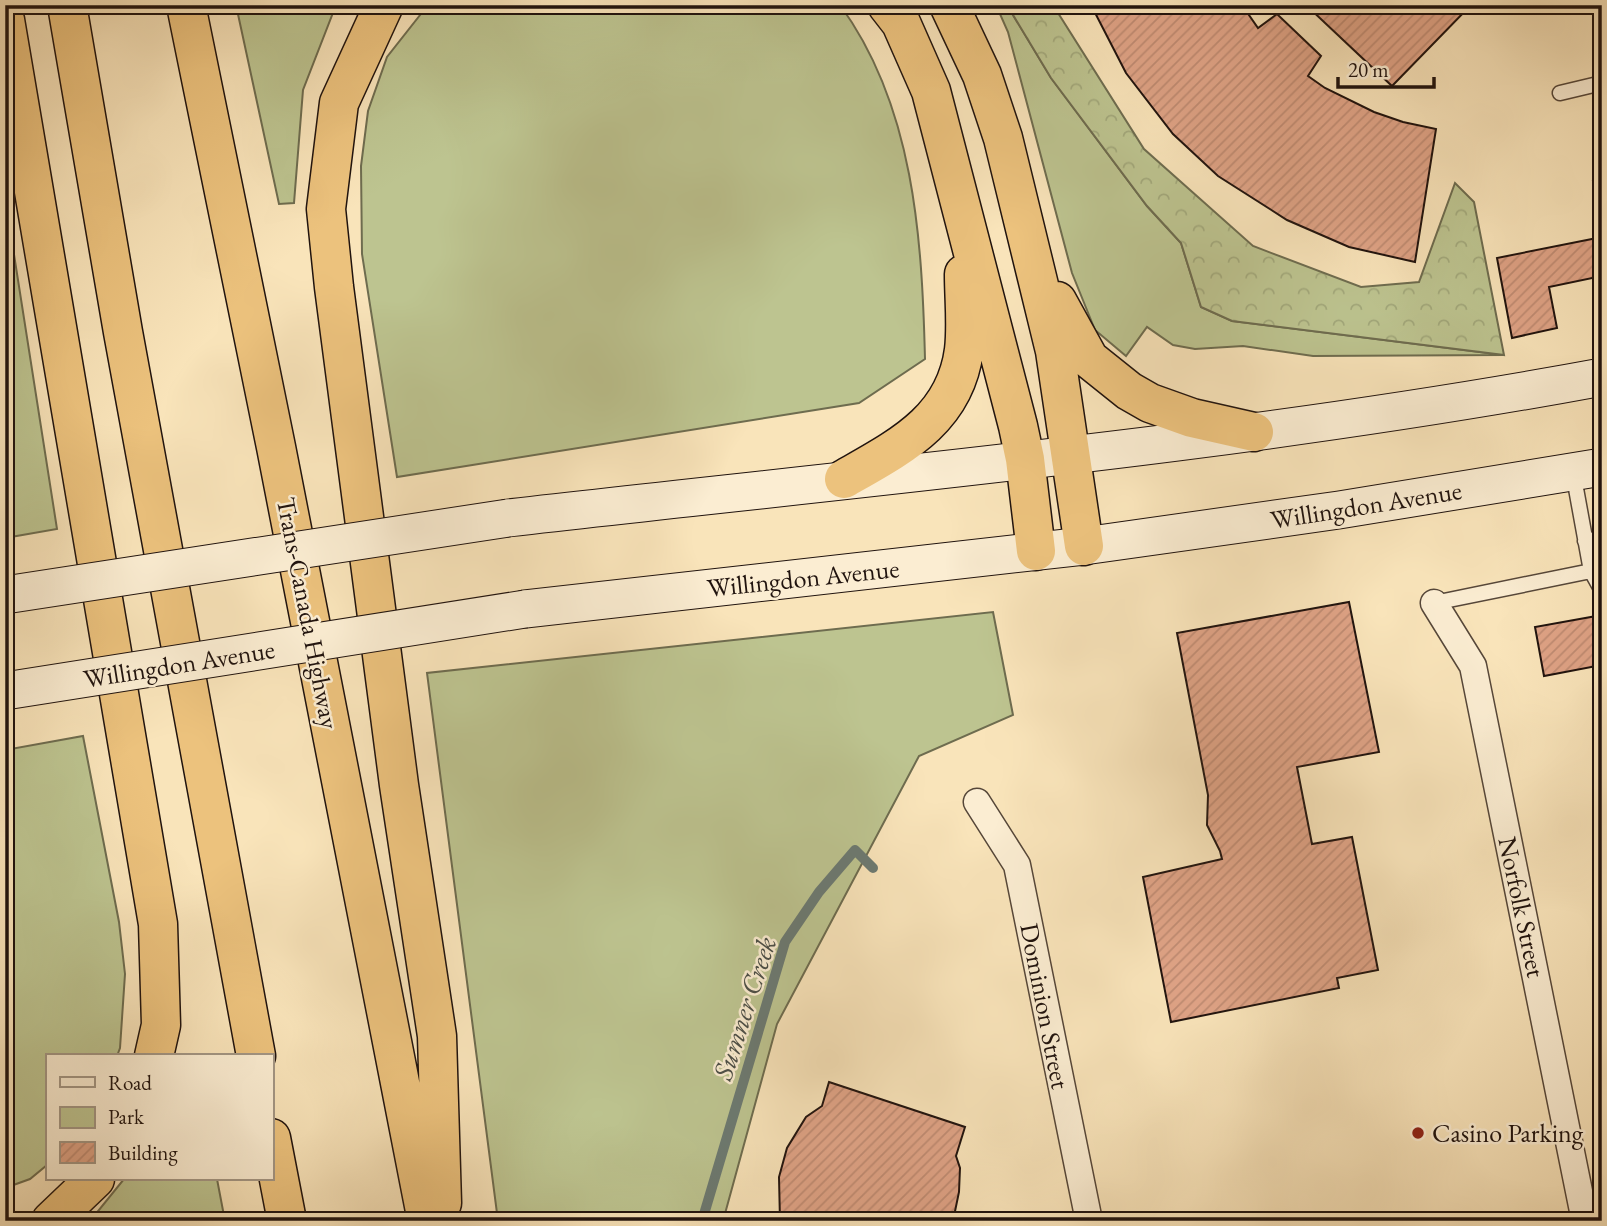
<svg xmlns="http://www.w3.org/2000/svg" width="1607" height="1226" font-family="'EB Garamond',serif">
<style>
.green{fill:#bdc490;stroke:#6e6c4f;stroke-width:2}
.forest{fill:url(#forest-crowns);stroke:#6e6c4f;stroke-width:2}
.lines{fill:none;stroke-linecap:round;stroke-linejoin:round}
.stream{stroke:#6c7a72;stroke-width:10}
.building{fill:url(#building-hatch);stroke:#20130e;stroke-width:2}
.lane-casing{stroke:#564739;stroke-width:17}
.street-casing{stroke:#564739;stroke-width:29}
.secondary-casing{stroke:#20130e;stroke-width:39}
.highway-casing{stroke:#20130e;stroke-width:41}
.lane{stroke:#fbedd2;stroke-width:14}
.street{stroke:#fbedd2;stroke-width:26}
.secondary{stroke:#fbedd2;stroke-width:37}
.highway{stroke:#ecc27d;stroke-width:38}
.secondary-bridge-casing{stroke:#20130e;stroke-width:39;stroke-linecap:butt}
.secondary-bridge{stroke:#fbedd2;stroke-width:37}
.poi-dot{fill:#8f2418;stroke:#fbedd2;stroke-width:2.5}
.labels{text-anchor:middle;stroke-width:5;stroke-linejoin:round;paint-order:stroke}
.street-label{font-size:26px;fill:#20130e;stroke:#fbedd2}
.poi-label{font-size:26px;fill:#20130e;stroke:#fbedd2;text-anchor:start}
.water-label{font-size:28px;font-style:italic;fill:#4c4f48;stroke:#fbedd2}
</style>
<defs>
<pattern id="forest-crowns" width="20" height="18" patternUnits="userSpaceOnUse" patternTransform="scale(1.75)"><rect width="20" height="18" fill="#bdc490"/><path d="M2 6a3 3 0 1 1 6 0M12 15a3 3 0 1 1 6 0" fill="none" stroke="#a2a87b"/></pattern>
<pattern id="building-hatch" width="6" height="6" patternUnits="userSpaceOnUse" patternTransform="scale(1.75)"><rect width="6" height="6" fill="#dfa386"/><path d="M-1 1l2-2M0 6l6-6M5 7l2-2" fill="none" stroke="#bf8b72"/></pattern>
</defs>
<rect width="100%" height="100%" fill="#f9e4ba"/>
<filter id="stains"><feTurbulence type="fractalNoise" baseFrequency=".00286" numOctaves="4"/><feColorMatrix values="0 0 0 0 .2 0 0 0 0 .09 0 0 0 0 .02 0 0 0 .5 -.17"/></filter>
<radialGradient id="worn" r=".72"><stop offset=".6" stop-color="#630" stop-opacity="0"/><stop offset="1" stop-color="#630" stop-opacity=".3"/></radialGradient>
<path class="green" d="M 236,5 L 336,5 L 303,90 L 294,203 L 279,204 Z
M 428,5 L 840,5 C 914,106 922,238 925,359 L 859,403 L 397,477 L 362,254 L 361,166 L 368,111 L 387,57 Z
M 996,5 L 1007,5 L 1051,78 L 1147,206 L 1181,243 L 1201,307 L 1232,321 L 1504,355 L 1313,356 L 1243,346 L 1195,349 L 1173,345 L 1147,327 L 1126,356 L 1095,330 L 1072,273 L 1008,32 Z
M 5,197 L 57,529 L 5,538 Z
M 993,612 L 1013,715 L 919,756 L 777,1024 L 723,1221 L 498,1221 L 427,673 Z
M 83,736 L 119,922 L 125,974 L 120,1048 L 117,1056 L 47,1056 L 47,1165 L 30,1179 L 5,1188 L 5,750 Z
M 124,1179 L 217,1179 L 225,1221 L 90,1221 Z"/>
<path class="forest" d="M 1007,5 L 1053,5 L 1144,149 L 1253,246 L 1361,287 L 1419,282 L 1455,183 L 1474,202 L 1504,355 L 1232,321 L 1201,307 L 1181,243 L 1147,206 L 1051,78 Z"/>
<g class="lines">
<path class="stream" d="M 702,1221 L 785,942 L 819,892 L 855,850 L 873,868"/>
</g>
<path class="building" d="M 1091,5 L 1242,5 L 1258,28 L 1277,14 L 1321,56 L 1308,76 L 1325,88 L 1374,112 L 1403,122 L 1436,129 L 1415,262 L 1349,247 L 1287,220 L 1218,176 L 1173,134 L 1126,73 Z
M 1306,5 L 1471,5 L 1392,86 Z
M 1602,179 L 1602,225 L 1593,181 Z
M 1602,237 L 1602,276 L 1549,287 L 1557,328 L 1512,338 L 1497,258 Z
M 1349,602 L 1379,752 L 1297,767 L 1312,844 L 1352,837 L 1378,970 L 1337,978 L 1339,988 L 1171,1022 L 1143,877 L 1222,859 L 1220,851 L 1207,825 L 1208,795 L 1177,633 Z
M 1602,615 L 1602,665 L 1544,676 L 1535,627 Z
M 829,1082 L 965,1127 L 956,1156 L 960,1168 L 959,1192 L 953,1221 L 780,1221 L 779,1177 L 787,1148 L 806,1117 L 822,1106 Z
M 1307,1213 L 1308,1221 L 1265,1221 Z"/>
<g class="lines">
<g class="lane-casing">
<path id="lane" d="M 1560,93 L 1602,83
M 1585,541 L 1602,538
M 1602,569 L 1591,571 L 1602,591
M 1434,603 L 1591,571 L 1573,472"/>
</g>
<g class="street-casing">
<path id="street" d="M 1434,603 L 1473,666 L 1585,1221
M 977,802 L 1017,865 L 1089,1221"/>
</g>
<g class="secondary-casing">
<path id="secondary" d="M 508,518 C 873,476 1240,444 1602,377
M 525,609 L 1084,546 L 1339,510 L 1602,467"/>
</g>
<g class="highway-casing">
<path id="highway" d="M 67,5 L 123,332 L 256,1056
M 186,5 L 276,447 L 427,1221
M 384,5 L 339,103 L 326,209 L 334,287 L 399,785 L 437,1036 L 442,1203
M 887,5 L 901,23 L 931,91 L 1018,426 L 1025,459 L 1036,551
M 949,5 L 982,75 L 1003,138 L 1055,351 L 1084,546
M 5,20 L 158,924 L 161,1025 L 154,1056
M 1057,301 L 1089,359 L 1129,391 L 1150,403 L 1192,418 L 1254,432
M 844,479 C 900,447 955,420 964,350 C 967,325 964,299 964,274
M 271,1138 L 287,1221
M 51,1221 L 95,1179"/>
</g>
<use href="#lane" class="lane"/>
<use href="#street" class="street"/>
<use href="#secondary" class="secondary"/>
<use href="#highway" class="highway"/>
<g class="secondary-bridge-casing">
<path id="secondary-bridge" d="M 5,595 L 508,518
M 5,691 L 525,609"/>
</g>
<use href="#secondary-bridge" class="secondary-bridge"/>
</g>
<circle class="poi-dot" cx="1418" cy="1133" r="7"/>
<g class="labels">
<g class="street-label">
<text transform="translate(1366 505) rotate(-9)" y="9">Willingdon Avenue</text>
<text transform="translate(803 578) rotate(-6)" y="9">Willingdon Avenue</text>
<text transform="translate(308 613) rotate(79)" y="9">Trans-Canada Highway</text>
<text transform="translate(179 664) rotate(-9)" y="9">Willingdon Avenue</text>
<text transform="translate(1522 907) rotate(78)" y="9">Norfolk Street</text>
<text transform="translate(1045 1006) rotate(79)" y="9">Dominion Street</text>
</g>
<g class="poi-label">
<text x="1432" y="1142">Casino Parking</text>
</g>
<g class="water-label">
<text transform="translate(744 1008) rotate(-72)" y="10">Sumner Creek</text>
</g>
</g>
<rect width="1607" height="1226" fill="none" stroke="#f9e4ba" stroke-width="28"/>
<rect x="7" y="7" width="1593" height="1212" fill="none" stroke="#20130e" stroke-width="3.5"/>
<rect x="14" y="14" width="1579" height="1198" fill="none" stroke="#20130e" stroke-width="2"/>
<rect x="46" y="1054" width="228" height="126" fill="#fbedd2" stroke="#a39684" stroke-width="2"/>
<rect x="60" y="1077" width="35" height="10" fill="#fbedd2" stroke="#a39684" stroke-width="2"/>
<text x="108" y="1090" font-size="21" fill="#20130e">Road</text>
<rect x="60" y="1107" width="35" height="21" fill="#bdc490" stroke="#a39684" stroke-width="2"/>
<text x="108" y="1124" font-size="21" fill="#20130e">Park</text>
<rect x="60" y="1142" width="35" height="21" fill="url(#building-hatch)" stroke="#a39684" stroke-width="2"/>
<text x="108" y="1160" font-size="21" fill="#20130e">Building</text>
<path d="M1338 77v10h96v-10" fill="none" stroke="#20130e" stroke-width="3.5"/>
<text x="1348" y="77" font-size="21" fill="#20130e" stroke="#fbedd2" stroke-width="5" paint-order="stroke">20 m</text>
<rect width="100%" height="100%" filter="url(#stains)"/>
<rect width="100%" height="100%" fill="url(#worn)"/>
</svg>
